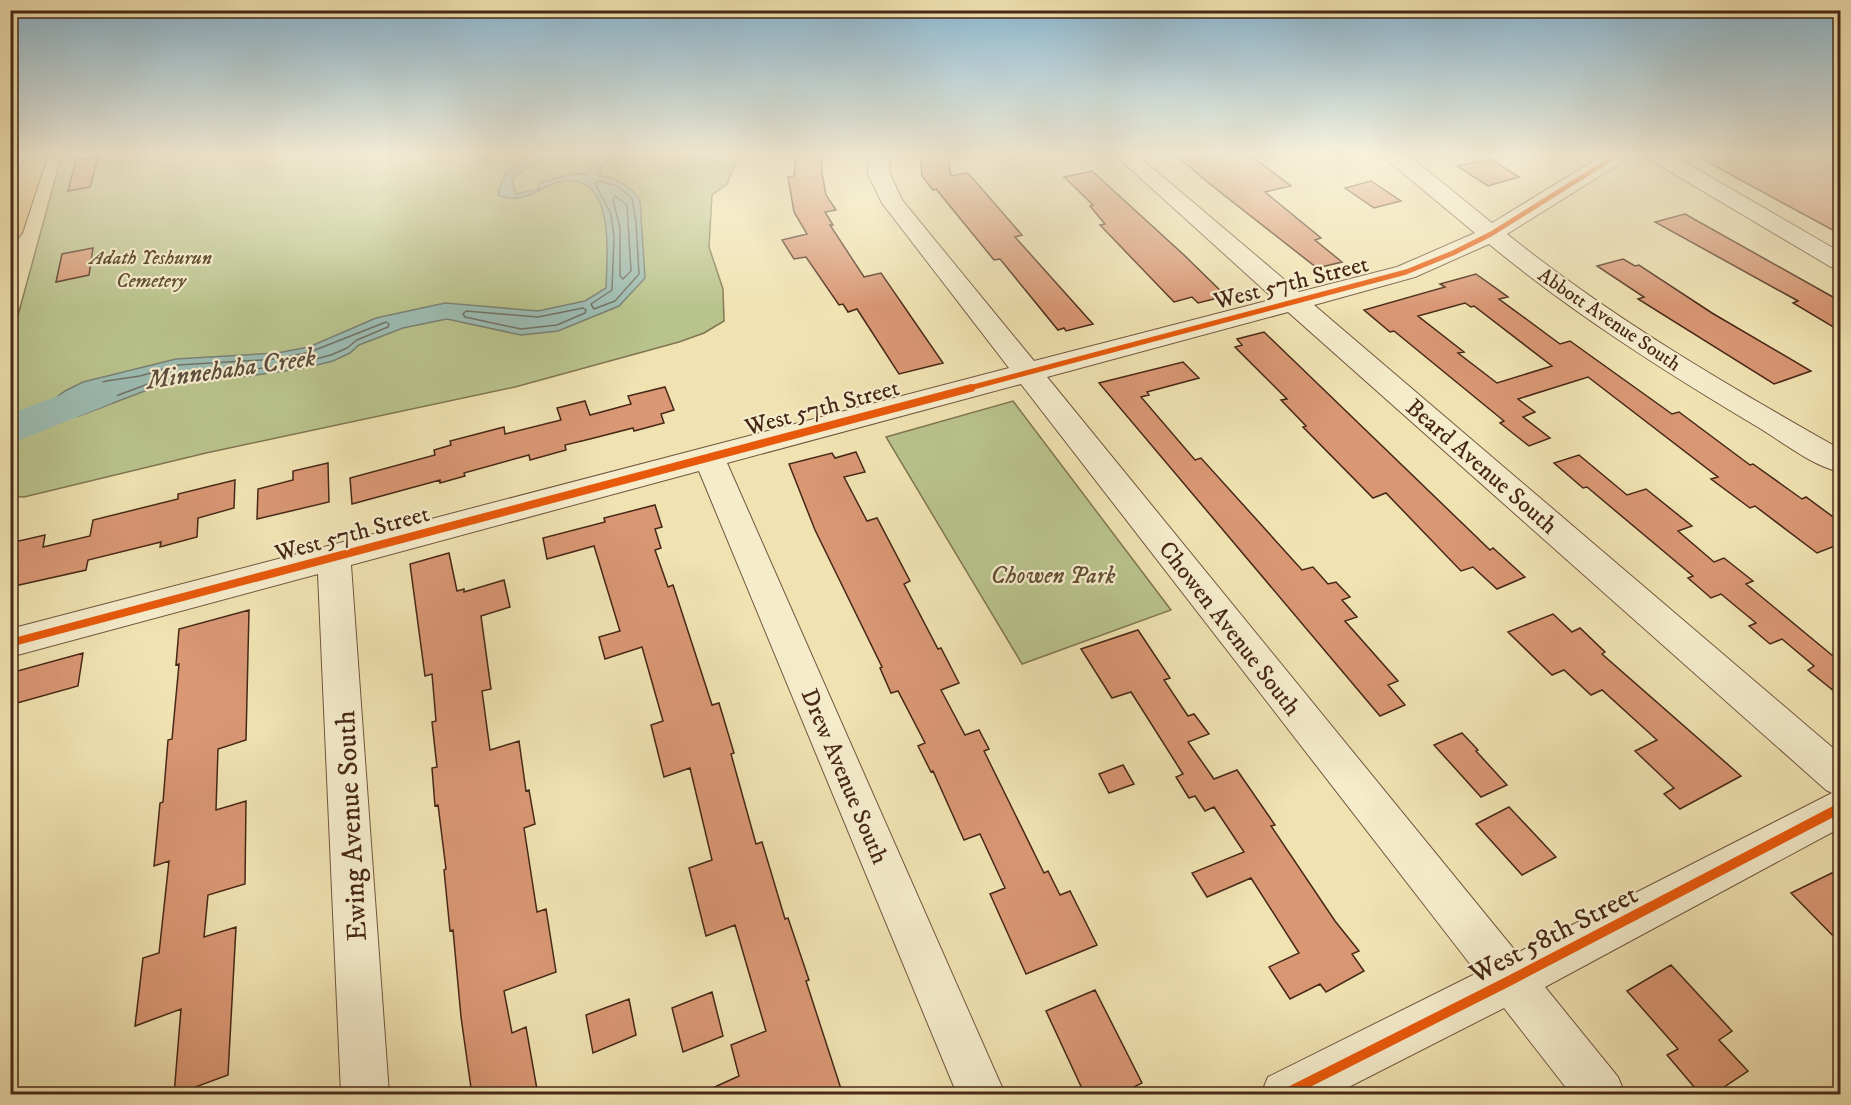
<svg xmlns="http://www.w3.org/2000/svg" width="1851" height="1105" font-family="'IM FELL DW Pica',serif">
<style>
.green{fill:#b9c38c;stroke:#807652;stroke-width:1.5}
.water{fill:#9cbcb3;stroke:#7a8175;stroke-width:1.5;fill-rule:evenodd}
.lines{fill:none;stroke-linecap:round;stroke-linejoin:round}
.shore{stroke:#727265;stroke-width:1.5}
.river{fill:#9cbcb3;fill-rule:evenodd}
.building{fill:#d99774;stroke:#472817;stroke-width:1.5;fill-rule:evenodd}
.minor-casing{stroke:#71563e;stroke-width:2}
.major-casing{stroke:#472817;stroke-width:2}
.minor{fill:#f5eccc;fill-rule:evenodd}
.major{fill:#e8c178;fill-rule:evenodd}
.cycleway-far2-casing{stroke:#f5eccc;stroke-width:8}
.cycleway-far1-casing{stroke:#f5eccc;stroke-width:11}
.cycleway-casing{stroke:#f5eccc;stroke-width:14}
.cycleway-far2{stroke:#e8590c;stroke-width:5}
.cycleway-far1{stroke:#e8590c;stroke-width:8}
.cycleway{stroke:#e8590c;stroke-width:10}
.labels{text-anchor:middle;stroke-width:4.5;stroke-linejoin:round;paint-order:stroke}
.far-park-label{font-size:20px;font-style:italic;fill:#644f34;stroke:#f5eccc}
.far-street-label{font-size:20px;fill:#472817;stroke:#f5eccc}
.street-label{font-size:24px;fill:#472817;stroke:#f5eccc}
.park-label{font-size:24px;font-style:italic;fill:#644f34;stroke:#f5eccc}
.water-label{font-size:26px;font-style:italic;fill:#5c4d3e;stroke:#f5eccc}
.near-street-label{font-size:28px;fill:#472817;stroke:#f5eccc}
</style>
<rect width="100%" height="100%" fill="#f0e2b1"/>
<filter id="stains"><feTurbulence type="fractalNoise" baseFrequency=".00333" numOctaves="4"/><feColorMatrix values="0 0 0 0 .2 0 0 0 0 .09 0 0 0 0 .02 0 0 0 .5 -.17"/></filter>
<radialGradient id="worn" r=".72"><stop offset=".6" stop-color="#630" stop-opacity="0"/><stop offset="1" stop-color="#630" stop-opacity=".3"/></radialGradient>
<path class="green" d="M 62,154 L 739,154 L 727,184 L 712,195 L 709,247 L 723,289 L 724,321 L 704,333 L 679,342 L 515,387 L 206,453 L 24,497 L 11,496 L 11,341 Z
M 1013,401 L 1171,610 L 1022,664 L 886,437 Z"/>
<path class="water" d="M 536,154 L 621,154 L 601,166 L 600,175 C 615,178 633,187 640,201 L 645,278 L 619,306 L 558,331 L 521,335 L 447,319 L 403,328 L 359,345 L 350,353 L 333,361 L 305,368 L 249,376 L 194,378 L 150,389 L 79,416 L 45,420 L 32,416 L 65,391 L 83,382 L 176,359 L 277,353 L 309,347 L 376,318 L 445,303 L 538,311 L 585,301 L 606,288 C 607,254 616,169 559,182 C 537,188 522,206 498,195 C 501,174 517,160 536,154 ZM 568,154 L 598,157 L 586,174 L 572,174 L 539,183 L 539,189 L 516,194 L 512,180 C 532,161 541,157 568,154 Z"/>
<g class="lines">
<path class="shore" d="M 598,181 L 617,186 L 632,198 L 636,222 L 639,274 L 615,301 L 594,309 L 591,304 L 612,290 L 614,237 L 611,214 L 595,184 Z
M 615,196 L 627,205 L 631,271 L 623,279 L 620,276 L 620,228 L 613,200 Z
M 583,308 L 586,310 L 585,313 L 557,325 L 521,329 L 465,317 L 463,314 L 466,311 L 538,317 Z
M 386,322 L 389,324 L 388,327 L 357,340 L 347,348 L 331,355 L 304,362 L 249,370 L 193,372 L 148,384 L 78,410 L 52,413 L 49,411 L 68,396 L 106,381 L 140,376 L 178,365 L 277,359 L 310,352 Z"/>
<path class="river" d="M 98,381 L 112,385 L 118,394 L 112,403 L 10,444 L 10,414 Z"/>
</g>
<path class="building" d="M 796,154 L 822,154 L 822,173 L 826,195 L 836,210 L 825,212 L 833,225 L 830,225 L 864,277 L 881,273 L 943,363 L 899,374 L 857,309 L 848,312 L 843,304 L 839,305 L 806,257 L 794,259 L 782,240 L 807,234 L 794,212 L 788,177 L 794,176 Z
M 920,154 L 948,154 L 951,176 L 968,173 L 1022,235 L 1015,237 L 1093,324 L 1066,331 L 1064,328 L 1058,330 L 1000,259 L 994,260 L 936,189 L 933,190 L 922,176 Z
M 1175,154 L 1249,154 L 1291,186 L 1265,192 L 1321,238 L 1315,240 L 1342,262 L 1317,268 L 1206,181 Z
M 1693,154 L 1840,154 L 1840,234 L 1759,190 Z
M 98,157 L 90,187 L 68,191 L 76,160 Z
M 1491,159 L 1519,177 L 1488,186 L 1457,166 Z
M 1092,171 L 1184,255 L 1226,296 L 1198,303 L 1192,297 L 1174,302 L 1100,225 L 1105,224 L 1090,206 L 1093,205 L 1064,177 Z
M 1371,181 L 1401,201 L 1374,208 L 1345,188 Z
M 1685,214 L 1840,301 L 1840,331 L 1793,303 L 1798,301 L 1655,222 Z
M 93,248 L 89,275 L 56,282 L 62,254 Z
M 1623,259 L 1635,266 L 1639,265 L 1712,313 L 1811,371 L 1774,384 L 1638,299 L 1644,297 L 1597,266 Z
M 1476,274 L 1508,297 L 1499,299 L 1560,344 L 1570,341 L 1672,414 L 1679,412 L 1750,465 L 1753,464 L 1802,499 L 1806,497 L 1840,522 L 1840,544 L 1817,553 L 1755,506 L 1750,508 L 1711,479 L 1718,477 L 1588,377 L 1518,399 L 1535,412 L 1523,417 L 1550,438 L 1529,446 L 1500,423 L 1504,421 L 1394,331 L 1390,332 L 1364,310 L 1445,287 L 1440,284 ZM 1465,303 L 1471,307 L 1474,306 L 1552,366 L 1497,383 L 1458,353 L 1464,352 L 1418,316 Z
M 1264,332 L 1490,550 L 1493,548 L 1525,577 L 1497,589 L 1473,567 L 1461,571 L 1386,493 L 1373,498 L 1303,427 L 1306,426 L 1281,400 L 1287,399 L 1235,347 L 1242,345 L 1237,339 Z
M 1183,362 L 1199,378 L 1147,392 L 1149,395 L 1141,397 L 1195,460 L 1201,458 L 1302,570 L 1313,567 L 1328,584 L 1336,582 L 1350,597 L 1342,600 L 1357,617 L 1345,621 L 1398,681 L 1388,685 L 1405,705 L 1380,716 L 1099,383 Z
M 665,387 L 674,410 L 661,414 L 664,423 L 634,431 L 633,428 L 590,439 L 565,445 L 566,450 L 530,460 L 529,455 L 464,473 L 465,476 L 440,483 L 440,480 L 352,504 L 350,478 L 435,455 L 434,450 L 451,445 L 450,441 L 504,427 L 505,434 L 561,420 L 557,408 L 585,401 L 590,415 L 631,404 L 628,396 Z
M 856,452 L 865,472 L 844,477 L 867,521 L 877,518 L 910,581 L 904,584 L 938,649 L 941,648 L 959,683 L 941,690 L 965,735 L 979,730 L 989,749 L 984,751 L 1044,873 L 1048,871 L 1060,895 L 1070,891 L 1097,945 L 1026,974 L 990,894 L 1005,888 L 980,834 L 964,840 L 933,771 L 931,772 L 918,746 L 925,743 L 898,691 L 891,693 L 880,668 L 882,667 L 815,530 L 789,464 L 832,453 L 835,458 Z
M 1579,455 L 1627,495 L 1646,489 L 1692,526 L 1678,531 L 1714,562 L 1724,558 L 1753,581 L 1746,584 L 1833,656 L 1840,653 L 1840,696 L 1808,670 L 1814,666 L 1782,639 L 1770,644 L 1749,626 L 1756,623 L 1721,594 L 1711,598 L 1688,578 L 1693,576 L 1587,487 L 1583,488 L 1554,463 Z
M 328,463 L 329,502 L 257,519 L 258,489 L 293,480 L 293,471 Z
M 235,480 L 234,508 L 198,518 L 197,537 L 160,547 L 161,542 L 88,560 L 86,570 L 10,587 L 10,543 L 45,535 L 43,547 L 90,536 L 93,520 L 178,499 L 178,494 Z
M 655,505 L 662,527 L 655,529 L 661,548 L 655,550 L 668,587 L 673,585 L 712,705 L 719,703 L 734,753 L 731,754 L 756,844 L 762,842 L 785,919 L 788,918 L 809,980 L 806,981 L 843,1095 L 697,1095 L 739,1076 L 731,1045 L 766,1031 L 735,925 L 706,936 L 689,868 L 712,860 L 690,768 L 664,777 L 651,725 L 663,721 L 642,647 L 605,659 L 599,637 L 620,631 L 594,546 L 547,559 L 543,538 L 605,522 L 604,518 Z
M 449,553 L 457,591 L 464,589 L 464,592 L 504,580 L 510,607 L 481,616 L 491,689 L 482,691 L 490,750 L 519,741 L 526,791 L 529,790 L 535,824 L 524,828 L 537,912 L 546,909 L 556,972 L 504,991 L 512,1033 L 526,1027 L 538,1095 L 472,1095 L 461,1017 L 453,930 L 450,931 L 444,870 L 446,869 L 438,805 L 435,806 L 432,768 L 437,767 L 432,722 L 436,721 L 432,674 L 425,676 L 410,564 Z
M 249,610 L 246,740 L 218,749 L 216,810 L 246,801 L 245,884 L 208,895 L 204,937 L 236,927 L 228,1075 L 174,1095 L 181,1009 L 135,1026 L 143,958 L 159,953 L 169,861 L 154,866 L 160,803 L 163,802 L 168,740 L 172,739 L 179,664 L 176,665 L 179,629 Z
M 1553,614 L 1572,632 L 1580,628 L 1605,652 L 1602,654 L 1741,776 L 1680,809 L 1664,794 L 1674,788 L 1635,751 L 1657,740 L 1602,690 L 1591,695 L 1564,670 L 1552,675 L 1508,632 Z
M 1138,630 L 1170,678 L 1164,680 L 1188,716 L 1194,714 L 1209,734 L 1188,742 L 1214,779 L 1237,770 L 1275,825 L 1271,826 L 1335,921 L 1359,951 L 1352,954 L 1364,971 L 1326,992 L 1320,984 L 1290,999 L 1269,967 L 1299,953 L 1251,878 L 1207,897 L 1192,873 L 1244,852 L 1214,807 L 1205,811 L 1195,796 L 1189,798 L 1176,777 L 1183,774 L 1131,692 L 1112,698 L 1081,649 Z
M 83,653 L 78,686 L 10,705 L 10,673 Z
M 1462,733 L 1478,750 L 1476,751 L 1507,785 L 1481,797 L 1434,745 Z
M 1123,765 L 1134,784 L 1109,793 L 1099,774 Z
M 1509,807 L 1556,857 L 1522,875 L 1476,824 Z
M 1840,869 L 1840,943 L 1791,893 Z
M 1671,965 L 1732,1031 L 1719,1040 L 1748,1071 L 1712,1095 L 1701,1095 L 1667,1055 L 1678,1049 L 1627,991 Z
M 1095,990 L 1142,1083 L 1118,1095 L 1085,1095 L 1046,1011 Z
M 712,992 L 723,1036 L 683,1052 L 672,1008 Z
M 629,999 L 636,1035 L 593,1053 L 586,1015 Z"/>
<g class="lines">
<g class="minor-casing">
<path id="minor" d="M 869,154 L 889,154 L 890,174 L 902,200 L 1034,361 L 1274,299 L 1114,154 L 1136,154 L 1299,292 L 1397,267 L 1475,233 L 1386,159 L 1384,154 L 1407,154 L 1492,223 L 1605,154 L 1629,154 L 1627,159 L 1507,234 C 1610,317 1725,384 1840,449 L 1840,472 C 1813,466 1785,444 1761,429 C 1667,373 1574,314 1489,244 L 1415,277 L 1314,305 L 1840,754 L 1840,828 L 1545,987 L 1618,1077 L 1625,1094 L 1571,1094 L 1504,1008 L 1335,1094 L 1261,1094 L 1268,1077 L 1477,973 L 1021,384 L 727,463 L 1005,1094 L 957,1094 L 699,471 L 351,565 L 389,1094 L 341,1094 L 318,574 L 10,657 L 10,629 L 1009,368 L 882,203 L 868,174 ZM 1288,312 L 1826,790 L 1832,793 L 1517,953 L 1047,377 Z
M 1646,154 L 1671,154 L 1840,252 L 1840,269 L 1831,267 L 1649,159 Z"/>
</g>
<g class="major-casing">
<path id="major" d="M 26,154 L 48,154 L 22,233 L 18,238 L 10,240 L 10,198 Z"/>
</g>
<use href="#minor" class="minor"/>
<use href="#major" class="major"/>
<g class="cycleway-far2-casing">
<path id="cycleway-far2" d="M 966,389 L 1406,272 L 1453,253 L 1491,234 L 1619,154"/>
</g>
<g class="cycleway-far1-casing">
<path id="cycleway-far1" d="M 10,643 L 971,388"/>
</g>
<g class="cycleway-casing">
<path id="cycleway" d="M 1285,1094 L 1511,980 L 1840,808"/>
</g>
<use href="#cycleway-far2" class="cycleway-far2"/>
<use href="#cycleway-far1" class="cycleway-far1"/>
<use href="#cycleway" class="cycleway"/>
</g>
<linearGradient id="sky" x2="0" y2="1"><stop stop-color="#89b7d3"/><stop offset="0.5" stop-color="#f8f2dc"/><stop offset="1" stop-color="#f8f2dc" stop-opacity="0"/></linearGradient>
<rect width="1851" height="308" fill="url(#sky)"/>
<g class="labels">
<g class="far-park-label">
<text x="151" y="264">Adath Yeshurun<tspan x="151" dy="23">Cemetery</tspan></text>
</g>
<g class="far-street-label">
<text transform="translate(1610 319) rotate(34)" y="7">Abbott Avenue South</text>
</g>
<g class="street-label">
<text transform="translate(1291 282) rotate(-14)" y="8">West 57th Street</text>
<text transform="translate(822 407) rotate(-15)" y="8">West 57th Street</text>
<text transform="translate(1482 466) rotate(41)" y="8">Beard Avenue South</text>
<text transform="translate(352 533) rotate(-15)" y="8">West 57th Street</text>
<text transform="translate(1230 628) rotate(52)" y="8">Chowen Avenue South</text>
<text transform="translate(845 776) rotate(67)" y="8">Drew Avenue South</text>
</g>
<g class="park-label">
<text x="1053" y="583">Chowen Park</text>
</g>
<g class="water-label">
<text transform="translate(231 368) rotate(-8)" y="9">Minnehaha Creek</text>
</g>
<g class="near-street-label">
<text transform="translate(350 826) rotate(-93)" y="10">Ewing Avenue South</text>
<text transform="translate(1553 933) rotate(-27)" y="10">West 58th Street</text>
</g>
</g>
<rect width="1851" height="1105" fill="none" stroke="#f0e2b1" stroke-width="36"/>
<rect x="12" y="12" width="1827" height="1081" fill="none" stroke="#472817" stroke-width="3"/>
<rect x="18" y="18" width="1815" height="1069" fill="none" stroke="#472817" stroke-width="1.5"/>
<rect width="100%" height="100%" filter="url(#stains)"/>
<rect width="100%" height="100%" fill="url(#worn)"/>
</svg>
